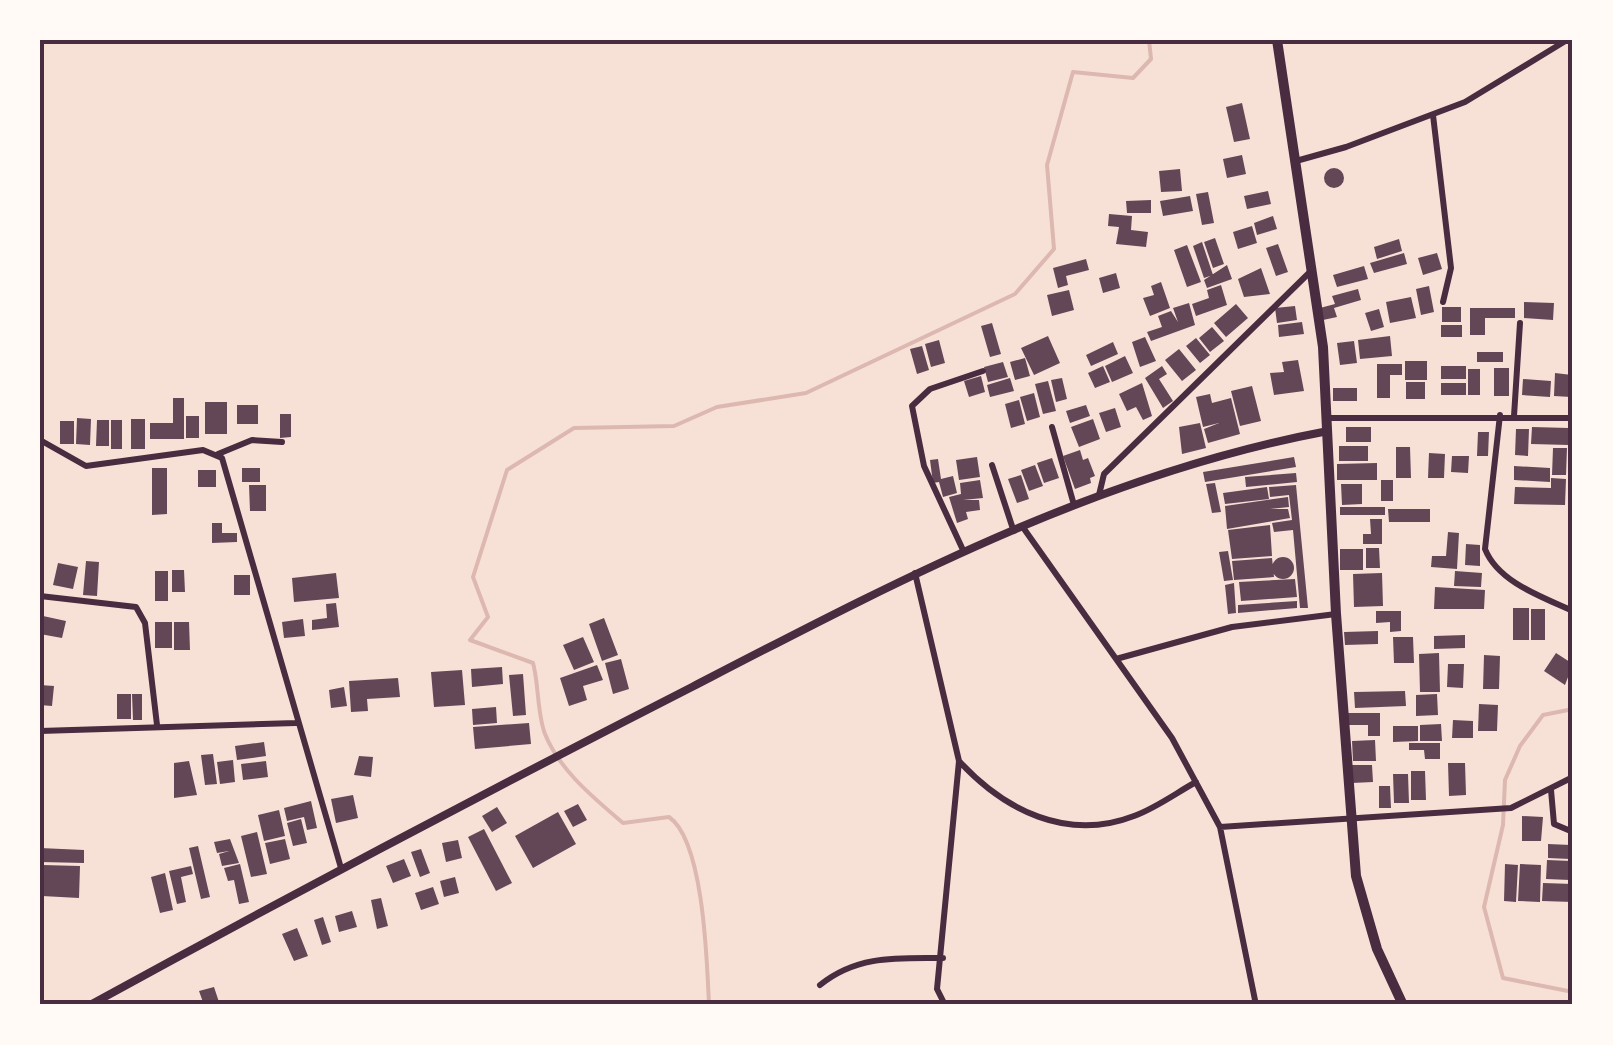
<svg xmlns="http://www.w3.org/2000/svg" width="1613" height="1045" font-family="Roboto,sans-serif">
<style>
.lines{fill:none;stroke-linecap:round;stroke-linejoin:round}
.stream{stroke:#dcb8b0;stroke-width:4}
.building{fill:#644757}
.minor{stroke:#4a2c40;stroke-width:6}
.tertiary{stroke:#4a2c40;stroke-width:8}
.primary{stroke:#4a2c40;stroke-width:10}
.neatline{fill:none;stroke:#4a2c40;stroke-width:4}
</style>
<rect width="100%" height="100%" fill="#f7e1d7"/>
<g class="lines">
<path class="stream" d="M 1573,709 L 1543,715 L 1520,746 L 1505,780 L 1503,825 L 1484,907 L 1503,978 L 1573,992
M 709,1005 C 707,963 704,841 669,817 L 623,823 C 594,798 560,771 545,734 C 537,713 539,685 533,663 L 470,640 L 488,617 L 473,577 L 507,470 L 574,428 L 674,426 L 717,407 L 806,393 L 1015,294 L 1054,249 L 1047,165 L 1073,72 L 1133,78 L 1151,59 L 1149,40"/>
</g>
<path class="building" d="M 1242,103 L 1250,139 L 1234,142 L 1226,107 Z
M 1242,155 L 1246,174 L 1227,178 L 1223,159 Z
M1324 178a10 10 0 1 1 20 0a10 10 0 1 1-20 0Z
M 1180,169 L 1182,191 L 1161,192 L 1159,171 Z
M 1268,191 L 1271,204 L 1247,209 L 1244,196 Z
M 1208,192 L 1214,223 L 1202,225 L 1196,194 Z
M 1190,196 L 1193,211 L 1163,216 L 1160,201 Z
M 1151,200 L 1151,213 L 1127,213 L 1126,201 Z
M 1109,214 L 1132,216 L 1131,230 L 1148,232 L 1146,247 L 1116,244 L 1119,227 L 1108,226 Z
M 1273,216 L 1277,229 L 1257,235 L 1254,223 Z
M 1252,226 L 1257,243 L 1238,249 L 1233,232 Z
M 1215,238 L 1224,264 L 1213,268 L 1204,242 Z
M 1399,239 L 1402,251 L 1377,259 L 1374,247 Z
M 1202,242 L 1213,275 L 1204,278 L 1193,246 Z
M 1278,244 L 1288,272 L 1276,276 L 1266,248 Z
M 1187,245 L 1201,282 L 1187,287 L 1174,250 Z
M 1404,253 L 1407,264 L 1374,273 L 1370,263 Z
M 1437,253 L 1442,269 L 1423,275 L 1418,258 Z
M 1086,259 L 1089,270 L 1066,276 L 1068,285 L 1058,288 L 1053,268 Z
M 1227,265 L 1232,279 L 1207,288 L 1204,280 Z
M 1364,266 L 1368,279 L 1337,287 L 1333,275 Z
M 1261,268 L 1270,294 L 1244,297 L 1238,279 Z
M 1116,273 L 1120,288 L 1103,293 L 1099,278 Z
M 1161,282 L 1170,308 L 1150,316 L 1143,298 L 1154,295 L 1151,286 Z
M 1221,285 L 1227,305 L 1196,316 L 1192,304 L 1209,298 L 1207,290 Z
M 1429,286 L 1434,312 L 1421,315 L 1416,289 Z
M 1358,289 L 1361,300 L 1334,308 L 1337,317 L 1323,320 L 1320,308 L 1335,304 L 1332,296 Z
M 1069,290 L 1074,310 L 1052,316 L 1047,295 Z
M 1411,297 L 1416,318 L 1390,323 L 1386,302 Z
M 1524,302 L 1554,303 L 1553,320 L 1524,318 Z
M 1189,303 L 1195,325 L 1151,341 L 1147,332 L 1162,327 L 1158,316 L 1171,311 L 1178,322 L 1173,308 Z
M 1236,304 L 1248,318 L 1226,337 L 1214,323 Z
M 1295,306 L 1297,320 L 1277,323 L 1275,308 Z
M 1442,307 L 1461,307 L 1461,322 L 1442,322 Z
M 1470,308 L 1515,308 L 1515,318 L 1485,318 L 1485,335 L 1470,335 Z
M 1379,309 L 1384,327 L 1371,331 L 1365,313 Z
M 1302,322 L 1304,334 L 1279,337 L 1278,325 Z
M 992,323 L 1001,354 L 990,357 L 981,326 Z
M 1441,325 L 1462,325 L 1462,337 L 1441,337 Z
M 1212,327 L 1224,341 L 1210,352 L 1199,338 Z
M 1048,336 L 1060,363 L 1034,375 L 1021,348 Z
M 1390,336 L 1392,356 L 1360,359 L 1358,340 Z
M 1145,337 L 1156,361 L 1140,367 L 1132,342 Z
M 1196,338 L 1210,355 L 1200,363 L 1186,346 Z
M 939,340 L 945,363 L 931,367 L 925,344 Z
M 1354,341 L 1357,363 L 1340,365 L 1337,343 Z
M 1113,342 L 1118,354 L 1091,366 L 1086,355 Z
M 922,346 L 929,370 L 917,374 L 910,349 Z
M 1179,349 L 1196,370 L 1182,381 L 1165,360 Z
M 1477,352 L 1503,352 L 1503,362 L 1477,362 Z
M 1125,356 L 1133,373 L 1112,382 L 1105,366 Z
M 1025,358 L 1030,376 L 1015,380 L 1010,362 Z
M 1298,360 L 1304,391 L 1274,395 L 1270,373 L 1284,372 L 1282,362 Z
M 1405,361 L 1427,361 L 1427,380 L 1405,380 Z
M 1003,362 L 1008,377 L 988,382 L 984,367 Z
M 1377,364 L 1402,364 L 1402,375 L 1390,375 L 1390,398 L 1377,398 Z
M 1103,366 L 1110,382 L 1095,388 L 1088,373 Z
M 1162,366 L 1167,374 L 1159,379 L 1173,401 L 1163,408 L 1145,378 Z
M 1441,366 L 1466,366 L 1466,379 L 1441,379 Z
M 1494,368 L 1509,368 L 1509,396 L 1494,396 Z
M 1468,369 L 1480,369 L 1480,395 L 1468,395 Z
M 1555,373 L 1572,375 L 1571,397 L 1554,396 Z
M 981,376 L 985,392 L 969,397 L 964,381 Z
M 1010,378 L 1014,391 L 990,397 L 987,385 Z
M 1062,378 L 1067,399 L 1056,402 L 1051,380 Z
M 1523,379 L 1551,381 L 1550,397 L 1522,395 Z
M 1048,381 L 1056,411 L 1043,414 L 1035,384 Z
M 1406,382 L 1425,382 L 1425,399 L 1406,399 Z
M 1142,383 L 1152,416 L 1143,420 L 1136,407 L 1127,411 L 1119,394 Z
M 1441,383 L 1466,383 L 1466,395 L 1441,395 Z
M 1252,386 L 1261,421 L 1240,426 L 1231,391 Z
M 1333,388 L 1357,388 L 1357,401 L 1333,401 Z
M 1034,393 L 1040,417 L 1027,421 L 1020,397 Z
M 1210,394 L 1212,403 L 1231,398 L 1240,434 L 1208,443 L 1204,429 L 1219,423 L 1203,427 L 1196,397 Z
M 173,398 L 184,398 L 184,439 L 150,439 L 150,423 L 173,423 Z
M 1019,400 L 1025,424 L 1011,428 L 1005,404 Z
M 205,402 L 227,402 L 227,434 L 205,434 Z
M 237,405 L 258,405 L 258,424 L 237,424 Z
M 1086,405 L 1090,416 L 1070,423 L 1066,411 Z
M 1115,408 L 1121,427 L 1106,432 L 1099,413 Z
M 280,414 L 291,414 L 291,437 L 280,438 Z
M 186,416 L 199,416 L 199,438 L 186,438 Z
M 77,418 L 91,419 L 90,445 L 76,444 Z
M 131,419 L 145,419 L 145,449 L 131,449 Z
M 1093,419 L 1100,439 L 1079,447 L 1071,427 Z
M 97,420 L 109,420 L 109,446 L 96,446 Z
M 111,420 L 122,420 L 122,449 L 111,449 Z
M 60,421 L 74,421 L 74,444 L 60,444 Z
M 1200,423 L 1206,448 L 1182,454 L 1179,427 Z
M 1346,427 L 1371,427 L 1371,442 L 1346,442 Z
M 1532,427 L 1569,428 L 1569,445 L 1531,444 Z
M 1516,429 L 1529,429 L 1528,456 L 1515,455 Z
M 1478,432 L 1489,432 L 1488,456 L 1477,456 Z
M 1339,446 L 1368,446 L 1368,461 L 1339,461 Z
M 1396,447 L 1410,447 L 1411,478 L 1396,478 Z
M 1553,448 L 1567,448 L 1566,475 L 1552,475 Z
M 1080,450 L 1083,460 L 1088,458 L 1095,476 L 1090,478 L 1091,483 L 1075,489 L 1063,456 Z
M 1429,453 L 1445,454 L 1444,478 L 1428,478 Z
M 1452,456 L 1469,456 L 1468,473 L 1451,472 Z
M 977,457 L 980,477 L 959,480 L 956,460 Z
M 1294,457 L 1296,467 L 1205,482 L 1203,472 Z
M 1052,458 L 1059,478 L 1044,483 L 1037,463 Z
M 938,459 L 941,479 L 953,476 L 957,493 L 943,497 L 939,482 L 933,483 L 930,460 Z
M 1377,463 L 1377,480 L 1337,480 L 1337,464 Z
M 1035,465 L 1043,486 L 1029,491 L 1021,470 Z
M 1514,466 L 1550,468 L 1550,482 L 1514,480 Z
M 152,468 L 167,468 L 167,514 L 152,515 Z
M 242,468 L 260,468 L 260,482 L 242,482 Z
M 198,470 L 216,470 L 216,487 L 198,487 Z
M 1296,473 L 1297,482 L 1246,487 L 1245,477 Z
M 1021,475 L 1029,499 L 1017,503 L 1008,479 Z
M 1551,478 L 1566,479 L 1565,505 L 1514,504 L 1515,487 L 1551,488 Z
M 980,480 L 983,498 L 963,500 L 979,500 L 980,510 L 966,512 L 968,519 L 957,523 L 949,497 L 961,494 L 960,483 Z
M 1381,480 L 1393,480 L 1393,501 L 1381,501 Z
M 1215,483 L 1221,512 L 1212,513 L 1206,484 Z
M 1341,484 L 1362,484 L 1362,504 L 1342,505 Z
M 249,485 L 266,485 L 266,511 L 250,511 Z
M 1296,485 L 1308,608 L 1300,608 L 1293,530 L 1274,532 L 1272,523 L 1292,520 L 1289,495 L 1270,497 L 1269,487 Z
M 1267,487 L 1269,499 L 1225,504 L 1223,493 Z
M 1288,497 L 1289,507 L 1270,509 L 1288,509 L 1290,518 L 1227,529 L 1225,506 Z
M 1340,507 L 1385,507 L 1385,515 L 1340,515 Z
M 1388,509 L 1430,509 L 1430,522 L 1389,522 Z
M 1370,519 L 1382,519 L 1382,544 L 1363,544 L 1363,534 L 1371,534 Z
M 212,523 L 222,523 L 222,533 L 237,533 L 237,542 L 212,543 Z
M 1270,525 L 1272,556 L 1232,559 L 1228,530 Z
M 1448,532 L 1459,533 L 1457,569 L 1431,567 L 1432,556 L 1446,556 Z
M 1466,544 L 1480,545 L 1480,566 L 1465,565 Z
M 1366,548 L 1379,548 L 1380,568 L 1366,568 Z
M 1340,549 L 1363,549 L 1363,570 L 1340,570 Z
M 1228,551 L 1233,580 L 1224,581 L 1219,552 Z
M1272 568a11 11 0 1 1 22 0a11 11 0 1 1-22 0Z
M 1272,558 L 1274,577 L 1234,580 L 1232,561 Z
M 86,561 L 99,562 L 97,596 L 83,595 Z
M 58,563 L 78,567 L 73,589 L 53,585 Z
M 172,570 L 184,570 L 185,592 L 172,592 Z
M 155,571 L 168,571 L 168,601 L 155,601 Z
M 1455,571 L 1482,573 L 1481,587 L 1454,586 Z
M 336,573 L 339,598 L 294,602 L 292,578 Z
M 1382,573 L 1383,606 L 1354,607 L 1353,574 Z
M 234,575 L 250,575 L 250,595 L 234,595 Z
M 1295,579 L 1297,597 L 1241,601 L 1239,582 Z
M 1234,583 L 1236,613 L 1228,614 L 1225,585 Z
M 1435,587 L 1485,590 L 1484,609 L 1434,609 Z
M 1297,601 L 1297,608 L 1238,613 L 1238,605 Z
M 336,603 L 339,627 L 312,630 L 312,620 L 327,618 L 326,604 Z
M 1513,608 L 1529,608 L 1529,640 L 1513,640 Z
M 1531,609 L 1545,609 L 1545,640 L 1531,640 Z
M 1376,611 L 1401,611 L 1401,631 L 1390,632 L 1390,622 L 1376,623 Z
M 43,616 L 66,621 L 62,638 L 40,634 Z
M 604,618 L 618,655 L 602,661 L 589,624 Z
M 303,619 L 305,636 L 284,638 L 282,622 Z
M 155,622 L 172,622 L 172,648 L 155,648 Z
M 174,622 L 189,622 L 190,650 L 174,650 Z
M 1378,631 L 1378,644 L 1345,645 L 1344,632 Z
M 1465,635 L 1465,648 L 1434,649 L 1434,636 Z
M 583,637 L 594,662 L 574,670 L 563,645 Z
M 1393,637 L 1413,637 L 1414,663 L 1394,663 Z
M 1439,653 L 1440,692 L 1420,692 L 1419,654 Z
M 1556,653 L 1573,664 L 1565,685 L 1544,671 Z
M 1484,655 L 1500,656 L 1499,689 L 1483,689 Z
M 621,659 L 629,689 L 613,694 L 605,663 Z
M 1448,664 L 1464,664 L 1463,688 L 1447,687 Z
M 597,665 L 603,680 L 583,686 L 587,700 L 569,706 L 560,678 Z
M 502,667 L 503,684 L 472,687 L 471,669 Z
M 462,670 L 465,705 L 434,707 L 431,672 Z
M 523,674 L 526,715 L 513,716 L 509,675 Z
M 398,678 L 400,697 L 367,699 L 368,711 L 351,712 L 349,681 Z
M 40,685 L 54,686 L 52,706 L 40,705 Z
M 344,687 L 347,706 L 331,708 L 329,690 Z
M 1405,691 L 1406,706 L 1355,708 L 1354,692 Z
M 117,694 L 131,694 L 131,719 L 117,719 Z
M 132,694 L 142,694 L 142,720 L 133,720 Z
M 1437,694 L 1438,715 L 1416,716 L 1416,695 Z
M 1479,704 L 1498,705 L 1497,731 L 1478,731 Z
M 496,707 L 497,723 L 473,725 L 472,709 Z
M 1347,713 L 1380,713 L 1380,736 L 1368,736 L 1368,725 L 1347,725 Z
M 1453,720 L 1473,721 L 1473,738 L 1452,738 Z
M 529,723 L 531,744 L 475,749 L 473,727 Z
M 1441,724 L 1442,741 L 1420,741 L 1420,725 Z
M 1393,726 L 1418,726 L 1418,741 L 1393,742 Z
M 1375,740 L 1376,761 L 1353,761 L 1352,741 Z
M 264,742 L 266,756 L 237,760 L 235,746 Z
M 1409,743 L 1440,743 L 1440,759 L 1425,759 L 1424,750 L 1409,750 Z
M 213,754 L 217,784 L 205,785 L 201,755 Z
M 359,756 L 373,757 L 371,777 L 354,775 Z
M 233,760 L 235,782 L 220,784 L 217,762 Z
M 189,761 L 197,795 L 174,798 L 174,763 Z
M 266,761 L 268,777 L 243,780 L 241,764 Z
M 1448,763 L 1465,763 L 1466,795 L 1449,796 Z
M 1351,765 L 1372,765 L 1373,782 L 1352,783 Z
M 1411,771 L 1425,771 L 1426,800 L 1411,800 Z
M 1393,774 L 1408,774 L 1409,803 L 1394,803 Z
M 1379,786 L 1390,786 L 1391,808 L 1379,808 Z
M 353,795 L 358,818 L 336,823 L 331,799 Z
M 311,801 L 317,828 L 307,830 L 304,817 L 287,821 L 284,808 Z
M 578,804 L 587,820 L 573,827 L 564,811 Z
M 497,807 L 507,823 L 492,832 L 482,816 Z
M 279,810 L 285,836 L 264,841 L 258,815 Z
M 558,812 L 576,844 L 533,868 L 515,836 Z
M 1522,816 L 1543,817 L 1541,841 L 1522,841 Z
M 301,819 L 307,843 L 293,846 L 287,823 Z
M 484,829 L 512,883 L 496,891 L 468,837 Z
M 257,832 L 267,874 L 251,877 L 241,836 Z
M 230,839 L 239,863 L 222,866 L 219,854 L 229,851 L 217,853 L 214,842 Z
M 285,839 L 290,859 L 270,864 L 265,843 Z
M 458,840 L 462,858 L 446,862 L 442,843 Z
M 1548,844 L 1571,845 L 1570,859 L 1548,858 Z
M 198,846 L 210,897 L 201,899 L 189,848 Z
M 40,848 L 84,850 L 84,863 L 40,862 Z
M 421,849 L 430,873 L 420,877 L 411,852 Z
M 404,859 L 411,876 L 393,883 L 386,866 Z
M 1547,860 L 1571,861 L 1570,880 L 1546,879 Z
M 240,864 L 249,902 L 239,904 L 234,880 L 228,881 L 224,868 Z
M 1505,864 L 1518,865 L 1516,902 L 1504,901 Z
M 1520,864 L 1541,865 L 1540,902 L 1518,901 Z
M 43,865 L 80,866 L 79,898 L 42,896 Z
M 191,866 L 193,874 L 181,877 L 186,902 L 177,904 L 169,871 Z
M 165,873 L 173,910 L 160,913 L 151,877 Z
M 455,877 L 459,893 L 444,897 L 440,881 Z
M 1543,883 L 1573,884 L 1573,902 L 1542,901 Z
M 433,887 L 439,904 L 421,910 L 415,893 Z
M 381,898 L 388,926 L 377,929 L 371,900 Z
M 352,911 L 357,927 L 339,932 L 335,916 Z
M 323,917 L 331,942 L 322,945 L 314,920 Z
M 297,928 L 308,956 L 294,961 L 282,934 Z
M 214,987 L 220,1005 L 204,1005 L 199,991 Z"/>
<g class="lines">
<path class="minor" d="M 1433,115 L 1451,268 L 1443,302
M 1296,161 L 1346,147 L 1465,102 L 1567,40
M 1500,415 L 1485,549 C 1498,582 1542,597 1573,611
M 1514,416 L 1520,323
M 1328,418 L 1573,418
M 1052,427 L 1074,505
M 40,440 L 86,466 L 203,450 L 222,458 L 341,868
M 218,454 L 252,440 L 282,442
M 992,465 L 1013,529
M 1099,495 L 1104,474 L 1313,269
M 1022,526 L 1172,738 L 1220,827 L 1256,1005
M 963,550 L 924,466 L 912,406 L 930,389 L 983,371
M 915,573 L 959,761 L 937,989 L 945,1005
M 40,596 L 136,607 L 145,623 L 157,725
M 1116,659 L 1232,627 L 1336,614
M 40,731 L 296,723
M 959,761 C 1004,810 1067,842 1134,816 C 1156,808 1176,793 1196,782
M 1551,790 L 1554,824 L 1573,832
M 1220,827 L 1511,808 L 1573,777
M 820,985 C 857,955 897,958 943,958"/>
<path class="tertiary" d="M 90,1005 C 289,896 490,790 692,687 C 897,581 1099,474 1328,431"/>
<path class="primary" d="M 1277,40 L 1323,347 L 1336,614 L 1356,876 L 1377,949 L 1403,1005"/>
</g>
<rect width="1613" height="1045" fill="none" stroke="#fffaf5" stroke-width="85"/>
<rect x="42" y="42" width="1528" height="960" class="neatline"/>
</svg>
